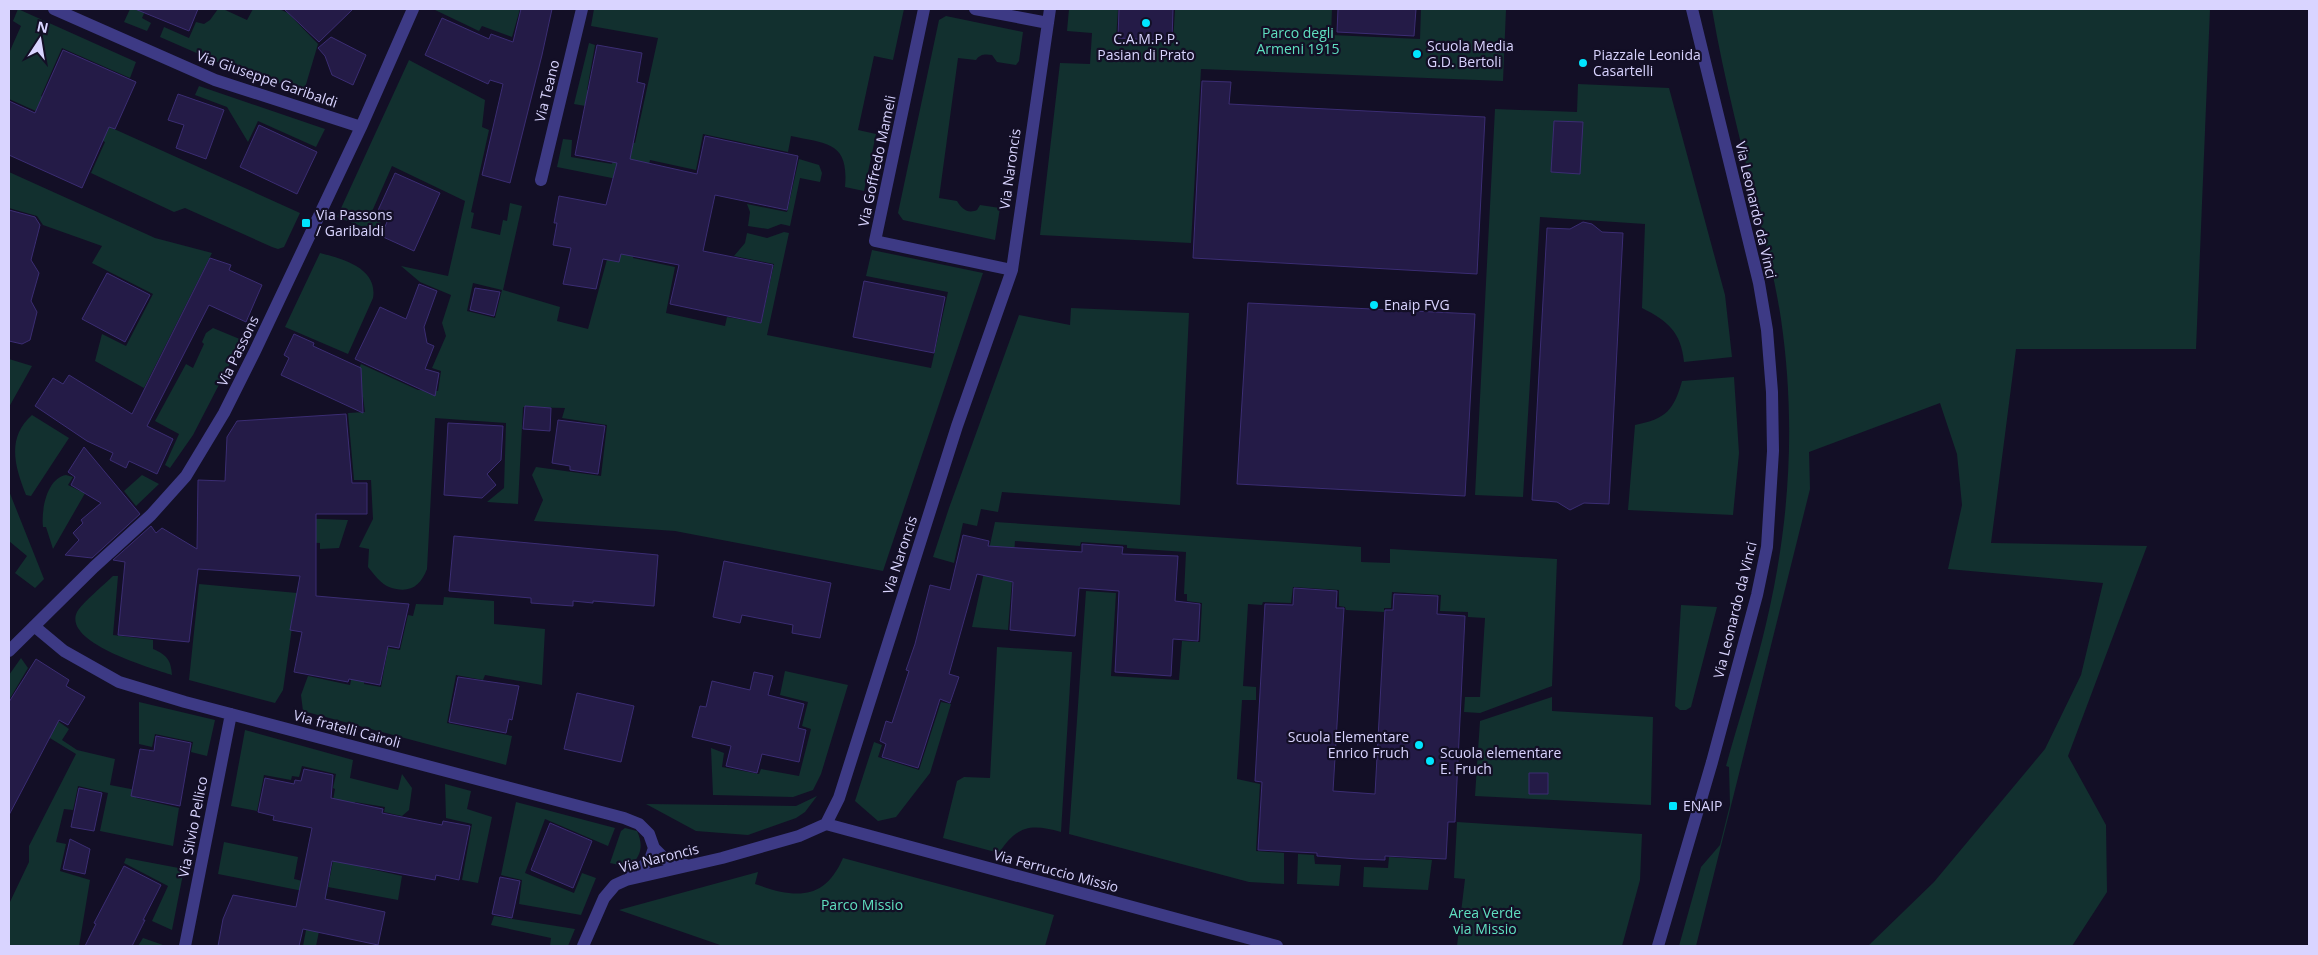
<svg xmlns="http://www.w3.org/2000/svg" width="2318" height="955" font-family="'Open Sans',sans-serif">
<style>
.green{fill:#12302f;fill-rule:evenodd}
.building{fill:#241b47;stroke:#3b2d73}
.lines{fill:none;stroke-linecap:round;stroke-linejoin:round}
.minor{stroke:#3d3a85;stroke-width:12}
.poi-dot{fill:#00e5ff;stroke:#130f26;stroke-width:2}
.labels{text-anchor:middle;stroke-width:4.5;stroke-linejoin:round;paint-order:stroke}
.park-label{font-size:14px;fill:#5fe0c0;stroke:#130f26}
.poi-label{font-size:14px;fill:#d9d4ff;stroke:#130f26;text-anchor:start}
.street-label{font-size:14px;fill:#d9d4ff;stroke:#130f26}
</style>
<rect width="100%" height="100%" fill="#130f26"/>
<path class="green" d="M 18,9 L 136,62 L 130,78 L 62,48 L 41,96 L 300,213 L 284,247 L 278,249 L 272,247 L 185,208 L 174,212 L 91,173 L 105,142 L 9,99 L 9,53 L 21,26 L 13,21 Z
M 130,9 L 146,9 L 142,18 L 151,23 L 147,31 L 124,22 Z
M 218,9 L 223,9 L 247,20 L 253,9 L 279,9 L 288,13 L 318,44 L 304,91 L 224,65 L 160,37 L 164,27 L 189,38 L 196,22 L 204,24 L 210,20 Z
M 433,9 L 520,9 L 512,37 L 482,26 L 479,31 Z
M 594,9 L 904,9 L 893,60 L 874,56 L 858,130 L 876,134 L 864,191 L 845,187 C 849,142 828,144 791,136 L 788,152 L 703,134 L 696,170 L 650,160 L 642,196 L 627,181 L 557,167 L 563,139 L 572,140 L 571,157 L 612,164 L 619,130 L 622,140 L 635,143 L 658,38 L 591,26 Z
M 1069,9 L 1118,9 L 1116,40 L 1173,43 L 1175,9 L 1332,9 L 1331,35 L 1420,39 L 1421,9 L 1506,9 L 1503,81 L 1201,69 L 1191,243 L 1040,235 L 1060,63 L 1090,64 L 1092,33 L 1067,31 Z
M 1712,9 L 2210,9 L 2196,349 L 2016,349 L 1991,543 L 2147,546 L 2068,756 L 2106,825 L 2107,892 L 2072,946 L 1868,946 L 1934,882 L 2045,749 L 2081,675 L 2103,583 L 1948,569 L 1962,505 L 1957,454 L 1940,403 L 1809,452 L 1810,489 L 1696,946 L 1679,946 L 1701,867 L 1720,845 L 1730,805 L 1729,767 L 1726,766 C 1739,719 1755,671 1766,624 C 1790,523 1796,422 1781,319 C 1776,286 1768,253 1760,221 C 1743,150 1724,80 1712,9 Z
M 946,16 L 1023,32 L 1019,61 L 1016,65 L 997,62 L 992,55 C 985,54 980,54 976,60 L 958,58 L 939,198 L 957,201 C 962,209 968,214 977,210 L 980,205 L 1000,208 L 995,240 L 903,220 L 898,213 L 939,20 Z
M 589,43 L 595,45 L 587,90 L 630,98 L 626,113 L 574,104 Z
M 409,60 L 485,100 L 482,127 L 489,130 L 471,212 L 474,213 L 471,228 L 500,235 L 503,220 L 507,221 L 510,203 L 522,206 L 503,290 L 560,307 L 557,321 L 588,329 L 617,223 L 638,227 L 633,258 L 675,267 L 666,313 L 725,326 L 727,317 L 761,323 L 774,264 L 734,256 L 745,243 L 747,233 L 767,238 L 784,232 L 789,233 L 767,335 L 931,368 L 948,292 L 866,276 L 872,250 L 983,273 L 883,571 L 675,531 L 534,521 L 543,500 L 532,475 L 536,467 L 601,476 L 607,425 L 562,418 L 565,408 L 523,407 L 518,504 L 487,502 L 504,488 L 506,423 L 435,418 L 427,569 C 420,587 409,594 389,587 C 381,584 373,573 368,567 L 369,549 L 359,547 L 373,519 L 371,480 L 354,480 L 348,413 L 365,412 L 363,397 L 345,398 L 361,364 L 418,390 L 438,391 L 441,371 L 432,368 L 446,336 L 442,323 L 451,295 L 420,282 L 401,266 L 448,276 L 465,201 L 392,166 L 370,216 L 381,223 L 377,232 L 337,217 ZM 473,283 L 502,290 L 495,318 L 467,311 Z
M 1578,84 L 1669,88 L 1725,295 L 1732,357 L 1684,362 C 1681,332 1668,321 1642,308 L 1645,224 L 1540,217 L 1523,497 L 1475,495 L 1495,109 L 1577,112 Z
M 199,86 L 325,129 L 316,147 L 258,121 L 248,142 L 227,107 L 195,95 Z
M 799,159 L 819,165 L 822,173 L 820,182 L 800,178 L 790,226 L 781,224 L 768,229 L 748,226 L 750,212 L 747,204 L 787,212 Z
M 9,172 L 155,238 L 212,253 L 144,388 L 95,361 L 102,334 L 126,346 L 153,294 L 92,263 L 102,246 L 43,225 L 37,216 L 9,208 Z
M 320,253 C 343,259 378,268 373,298 L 348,354 L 285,327 Z
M 1071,308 L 1189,313 L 1180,505 L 1002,492 L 998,512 L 981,509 L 977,526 L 963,523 L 954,563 L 933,557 L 949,508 L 1019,315 L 1070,325 Z
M 213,328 L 242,340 L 193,435 L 170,468 L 165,465 L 179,434 L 155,421 L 186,364 L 193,368 L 204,344 L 202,342 L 206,333 Z
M 9,359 L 32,366 L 9,407 Z
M 1734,377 L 1739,453 L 1733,515 L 1628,510 L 1635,425 C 1666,419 1674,410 1682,381 Z
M 32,415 L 69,438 L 31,496 L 26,495 C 15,467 6,438 32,415 Z
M 66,475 L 73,477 L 68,485 L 80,491 L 84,485 L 88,488 L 53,549 L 46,527 L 43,527 C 41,510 47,478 66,475 Z
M 142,475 L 159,484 L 136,506 L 124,491 Z
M 9,491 L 44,579 L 35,588 L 15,573 L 27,556 L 9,541 Z
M 239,516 L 348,520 L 339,548 L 320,549 L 320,543 L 294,542 Z
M 995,522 L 1361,547 L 1361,562 L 1390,563 L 1390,549 L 1557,559 L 1552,686 L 1480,713 L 1464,712 L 1465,697 L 1480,697 L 1485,618 L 1468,617 L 1468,612 L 1440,611 L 1441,595 L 1392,592 L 1391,608 L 1384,608 L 1384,612 L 1346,610 L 1345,607 L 1339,606 L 1339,590 L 1293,587 L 1291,603 L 1263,602 L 1262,605 L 1248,604 L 1243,686 L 1256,687 L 1256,700 L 1242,700 L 1237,779 L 1260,784 L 1256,851 L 1284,853 L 1284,884 L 1249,882 L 1069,834 L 1086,591 L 1116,593 L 1111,676 L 1179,680 L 1182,641 L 1200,642 L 1202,603 L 1187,601 L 1187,594 L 1184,594 L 1186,552 L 1127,548 L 1127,545 L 1081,542 L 1080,546 L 1015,541 L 1008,630 L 972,627 Z
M 113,576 L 118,576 L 113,635 L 153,640 L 153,649 C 167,655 171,660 172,675 C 152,668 62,643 77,612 C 82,603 105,584 113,576 Z
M 199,584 L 297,593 L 283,690 L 275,703 L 189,680 Z
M 444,597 L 494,601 L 494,624 L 545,629 L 542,685 L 485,675 L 483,680 L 456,675 L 447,723 L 512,736 L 506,765 L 303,711 L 301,695 L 308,676 L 350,685 L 360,639 L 372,642 L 364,684 L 381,687 L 388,648 L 400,650 L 408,615 L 413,616 L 416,604 L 443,605 Z
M 1681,605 L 1717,607 L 1691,707 L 1686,710 L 1680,710 L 1675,706 Z
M 997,647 L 1072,652 L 1061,832 C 1030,823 1017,826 999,853 L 943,838 L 957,781 L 964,777 L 990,778 Z
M 21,658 L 28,668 L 9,700 L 9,675 Z
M 785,671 L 848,685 L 821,774 L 813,790 L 793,797 L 713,795 L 711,748 L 724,753 L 722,767 L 759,774 L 761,769 L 799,776 L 811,729 L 802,726 L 808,702 L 780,695 Z
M 1552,697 L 1552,711 L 1653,717 L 1651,805 L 1475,796 L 1480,721 Z
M 9,701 L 51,726 L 55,719 L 69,729 L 62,740 L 77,750 L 115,759 L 110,785 L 136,790 L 136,798 L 179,808 L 173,846 L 100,831 L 108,793 L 78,786 L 73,810 L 64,809 L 56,842 L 66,844 L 60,871 L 90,880 L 79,946 L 9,946 L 9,904 L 29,862 L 29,846 L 76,754 L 9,713 Z
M 139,702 L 215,720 L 207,756 L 191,752 L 193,742 L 155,734 L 152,747 L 139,744 Z
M 941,702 L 951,704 L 930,773 L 896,817 L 878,821 L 855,801 L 874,742 L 882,745 L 878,757 L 919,770 Z
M 245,730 L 353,760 L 350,778 L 398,790 L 402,774 L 412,788 L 409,810 L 402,816 L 384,812 L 385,807 L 355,802 L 344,859 L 366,864 L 366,868 L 402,876 L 398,900 L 328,887 L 316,946 L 303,946 L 313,893 L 218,874 L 224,842 L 298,857 L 294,879 L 328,887 L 337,841 L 326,838 L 335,789 L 333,788 L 336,774 L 302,766 L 299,777 L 292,776 L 291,780 L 264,775 L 257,811 L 231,806 Z
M 445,784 L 471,791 L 467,809 L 492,817 L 478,883 L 462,880 L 472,824 L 446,818 Z
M 817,796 L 805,812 L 796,818 L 748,835 L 696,831 L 646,804 L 796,806 Z
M 516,802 L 615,828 L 608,846 L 545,819 L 525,873 L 574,893 L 582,873 L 596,878 L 581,915 L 519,904 L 522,880 L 501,875 Z
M 1457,822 L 1642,834 L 1640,880 L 1622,946 L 1457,946 L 1465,879 L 1454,878 Z
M 625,828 L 637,831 C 643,844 642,855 631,865 L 624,866 L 610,863 L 621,831 Z
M 1298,854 L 1314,855 L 1315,864 L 1341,865 L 1339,886 L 1297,884 Z
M 1389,857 L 1432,860 L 1428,890 L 1363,887 L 1364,867 L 1388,868 Z
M 126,858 L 184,869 L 172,930 L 152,921 L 168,886 L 124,863 Z
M 843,858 L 1054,915 L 1045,946 L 723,946 L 619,910 L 758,872 L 755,884 C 794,898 824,902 843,858 Z
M 494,916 L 575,929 L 568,946 L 550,946 L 551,938 L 491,925 Z
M 143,938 L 163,945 L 138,946 Z"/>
<path class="building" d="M 135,9 L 198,9 L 189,31 Z
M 284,9 L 353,9 L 319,42 Z
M 521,9 L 552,9 L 542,55 L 510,183 L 482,175 L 503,84 L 490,80 L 488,84 L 425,55 L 442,18 L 489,39 L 491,34 L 513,42 Z
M 1119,9 L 1173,9 L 1172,41 L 1118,38 Z
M 1338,9 L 1416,9 L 1414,36 L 1337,32 Z
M 331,37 L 366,55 L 353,85 L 332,75 L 325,56 L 318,48 Z
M 597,45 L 642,53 L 637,82 L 645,84 L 630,159 L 697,174 L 705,136 L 798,156 L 787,210 L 715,195 L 703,251 L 773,265 L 761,323 L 670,304 L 679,265 L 621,254 L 619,262 L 603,259 L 596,289 L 563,284 L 571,248 L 553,245 L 557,223 L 554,223 L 559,196 L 606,205 L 617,163 L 575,155 Z
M 63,50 L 136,82 L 115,129 L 109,127 L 82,188 L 9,155 L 9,101 L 35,113 Z
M 1202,81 L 1231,82 L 1229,104 L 1485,117 L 1477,274 L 1193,258 Z
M 178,94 L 224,110 L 206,159 L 176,148 L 184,125 L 168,120 Z
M 1554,121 L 1583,122 L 1580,174 L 1551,172 Z
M 259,125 L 317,152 L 297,194 L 240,167 Z
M 395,173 L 440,193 L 414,251 L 381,236 L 387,222 L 375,217 Z
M 9,210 L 35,217 L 40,225 L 31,260 L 39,273 L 31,301 L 37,312 L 30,340 L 22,344 L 9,341 Z
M 1583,222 L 1592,224 L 1602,232 L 1623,233 L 1609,504 L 1584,503 L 1570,510 L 1557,502 L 1532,500 L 1547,228 L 1570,229 Z
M 210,258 L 231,265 L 229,270 L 262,285 L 246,322 L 209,305 L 147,426 L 173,439 L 157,474 L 129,461 L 126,468 L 110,460 L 113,453 L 87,441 L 35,406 L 53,378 L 63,384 L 69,375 L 132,414 Z
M 107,273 L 150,295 L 125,342 L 82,319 Z
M 864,281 L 945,297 L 934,353 L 853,337 Z
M 419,284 L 437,291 L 424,327 L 427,343 L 434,346 L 425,369 L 439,373 L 435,396 L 355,359 L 380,307 L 406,319 Z
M 475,288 L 500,292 L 494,316 L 470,310 Z
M 1248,303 L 1475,314 L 1465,496 L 1237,484 Z
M 294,334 L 314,343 L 313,346 L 361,368 L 363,413 L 281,375 L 289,358 L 284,355 Z
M 525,406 L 551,408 L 550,431 L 523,429 Z
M 346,414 L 352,483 L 367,483 L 367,514 L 316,514 L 316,596 L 409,604 L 399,648 L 388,646 L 380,685 L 349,679 L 348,682 L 294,672 L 302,632 L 290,630 L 300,576 L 198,569 L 189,642 L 118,635 L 125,562 L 113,560 L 151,526 L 156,533 L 162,528 L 197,549 L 198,480 L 225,481 L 227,437 L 237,421 Z
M 558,420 L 605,426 L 598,474 L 570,470 L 570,466 L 552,463 Z
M 448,423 L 503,426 L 501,460 L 487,474 L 496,485 L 482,498 L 444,495 Z
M 84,447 L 140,514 L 92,558 L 65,555 L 79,540 L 73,533 L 83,523 L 81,520 L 101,503 L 71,485 L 75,477 L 68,472 Z
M 963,535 L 989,541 L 988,546 L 1082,552 L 1082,544 L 1123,547 L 1122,554 L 1178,556 L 1175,601 L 1200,604 L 1198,641 L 1173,639 L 1171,676 L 1115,672 L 1119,591 L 1079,588 L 1075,636 L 1010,630 L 1013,582 L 977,574 L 949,674 L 959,677 L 950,703 L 940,699 L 918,768 L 882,757 L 886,744 L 880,741 L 886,721 L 892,723 L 909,671 L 906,670 L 915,644 L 930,585 L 950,590 Z
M 454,536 L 658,555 L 654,606 L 593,601 L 593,603 L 573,601 L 573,606 L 531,603 L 531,598 L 449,591 Z
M 724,561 L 831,583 L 820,638 L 792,633 L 793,625 L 742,615 L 740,623 L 713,617 Z
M 1294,588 L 1337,591 L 1336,608 L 1344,608 L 1333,791 L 1375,794 L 1385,610 L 1393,610 L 1394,594 L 1438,596 L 1437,614 L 1465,616 L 1455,822 L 1448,822 L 1446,859 L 1385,856 L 1385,860 L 1358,859 L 1317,856 L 1317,853 L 1258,850 L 1262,782 L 1255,781 L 1265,604 L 1293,605 Z
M 36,659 L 69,680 L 66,686 L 85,697 L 68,725 L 59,720 L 9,815 L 9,702 Z
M 754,672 L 773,676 L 768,695 L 804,704 L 798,728 L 806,730 L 799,762 L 762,754 L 757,773 L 726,766 L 731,746 L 692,737 L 700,706 L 706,707 L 712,681 L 750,690 Z
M 458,677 L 519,686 L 512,720 L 509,719 L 506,733 L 449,722 Z
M 577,693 L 634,706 L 621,762 L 564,749 Z
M 156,736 L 191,743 L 180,806 L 131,796 L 140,749 L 154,751 Z
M 304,769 L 333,775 L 331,798 L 383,809 L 382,813 L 442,825 L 443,821 L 470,826 L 459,880 L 436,875 L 435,880 L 332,861 L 325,899 L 385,912 L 378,945 L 303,929 L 299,946 L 218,946 L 223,919 L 233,895 L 296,907 L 312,828 L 273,820 L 274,816 L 258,812 L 265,778 L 294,784 L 295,780 L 301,781 Z
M 1529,773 L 1548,773 L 1548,794 L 1529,794 Z
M 79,788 L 102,793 L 94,831 L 71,827 Z
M 550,823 L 592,841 L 573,888 L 531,870 Z
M 70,839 L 90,849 L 85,874 L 63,869 Z
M 124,866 L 161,885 L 143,920 L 145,920 L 132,946 L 85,946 L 96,924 L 94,923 Z
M 500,877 L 520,881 L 512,918 L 492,914 Z"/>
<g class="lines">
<path class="minor" d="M 54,9 L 215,80 L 361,127
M 924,9 L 875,241 L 1012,270
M 975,9 L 1048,23
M 541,180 L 582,9
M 34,626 L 64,651 L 119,682 L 185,702 L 624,818 L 639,824 L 649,834 L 654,848 L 666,860 L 686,865
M 9,651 L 94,567 L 151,515 L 186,476 L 224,413 L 255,351 L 361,127 L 413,9
M 826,824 L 1277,946
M 630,877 L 650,860 L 654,848
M 185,946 L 231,714
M 583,946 L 604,898 L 615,885 L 626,880 L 722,858 L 799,836 L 826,824 L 839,798 L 957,426 L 1012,270 L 1050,9
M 1658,946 L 1712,762 L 1757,595 L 1767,547 L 1773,451 L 1772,392 L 1767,330 L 1759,283 L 1692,9"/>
</g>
<g class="poi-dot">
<circle cx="1146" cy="23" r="5"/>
<circle cx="1417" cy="54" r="5"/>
<circle cx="1583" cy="63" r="5"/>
<rect x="301" y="218" width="10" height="10" rx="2.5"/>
<circle cx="1374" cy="305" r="5"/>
<circle cx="1419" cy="745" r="5"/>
<circle cx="1430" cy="761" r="5"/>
<rect x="1668" y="801" width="10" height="10" rx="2.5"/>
</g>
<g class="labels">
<g class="park-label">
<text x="1298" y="38">Parco degli<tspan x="1298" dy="16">Armeni 1915</tspan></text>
<text x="862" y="910">Parco Missio</text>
<text x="1485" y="918">Area Verde<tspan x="1485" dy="16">via Missio</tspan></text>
</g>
<g class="poi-label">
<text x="1146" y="44" text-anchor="middle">C.A.M.P.P.<tspan x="1146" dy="16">Pasian di Prato</tspan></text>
<text x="1427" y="51">Scuola Media<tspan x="1427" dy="16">G.D. Bertoli</tspan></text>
<text x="1593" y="60">Piazzale Leonida<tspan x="1593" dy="16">Casartelli</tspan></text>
<text x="316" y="220">Via Passons<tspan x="316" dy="16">/ Garibaldi</tspan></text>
<text x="1384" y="310">Enaip FVG</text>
<text x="1409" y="742" text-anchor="end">Scuola Elementare<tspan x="1409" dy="16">Enrico Fruch</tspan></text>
<text x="1440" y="758">Scuola elementare<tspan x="1440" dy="16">E. Fruch</tspan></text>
<text x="1683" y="811">ENAIP</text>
</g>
<g class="street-label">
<text transform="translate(267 79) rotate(19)" y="5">Via Giuseppe Garibaldi</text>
<text transform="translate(547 91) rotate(-76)" y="5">Via Teano</text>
<text transform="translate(877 161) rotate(-78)" y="5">Via Goffredo Mameli</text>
<text transform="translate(1010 169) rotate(-82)" y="5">Via Naroncis</text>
<text transform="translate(1756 210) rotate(77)" y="5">Via Leonardo da Vinci</text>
<text transform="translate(238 351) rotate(-64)" y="5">Via Passons</text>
<text transform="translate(900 555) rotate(-72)" y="5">Via Naroncis</text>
<text transform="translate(1735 610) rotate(-76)" y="5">Via Leonardo da Vinci</text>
<text transform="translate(347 729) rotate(15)" y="5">Via fratelli Cairoli</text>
<text transform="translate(193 827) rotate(-79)" y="5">Via Silvio Pellico</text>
<text transform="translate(659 858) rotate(-14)" y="5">Via Naroncis</text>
<text transform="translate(1056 871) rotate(15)" y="5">Via Ferruccio Missio</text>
</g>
</g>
<rect width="2318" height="955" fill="none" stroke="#d9d4ff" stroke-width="20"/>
<g transform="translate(40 40) rotate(12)" stroke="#130f26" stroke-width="4" paint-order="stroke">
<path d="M0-4L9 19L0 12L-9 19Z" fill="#d9d4ff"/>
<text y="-8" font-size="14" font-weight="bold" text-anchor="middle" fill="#d9d4ff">N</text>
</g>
</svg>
